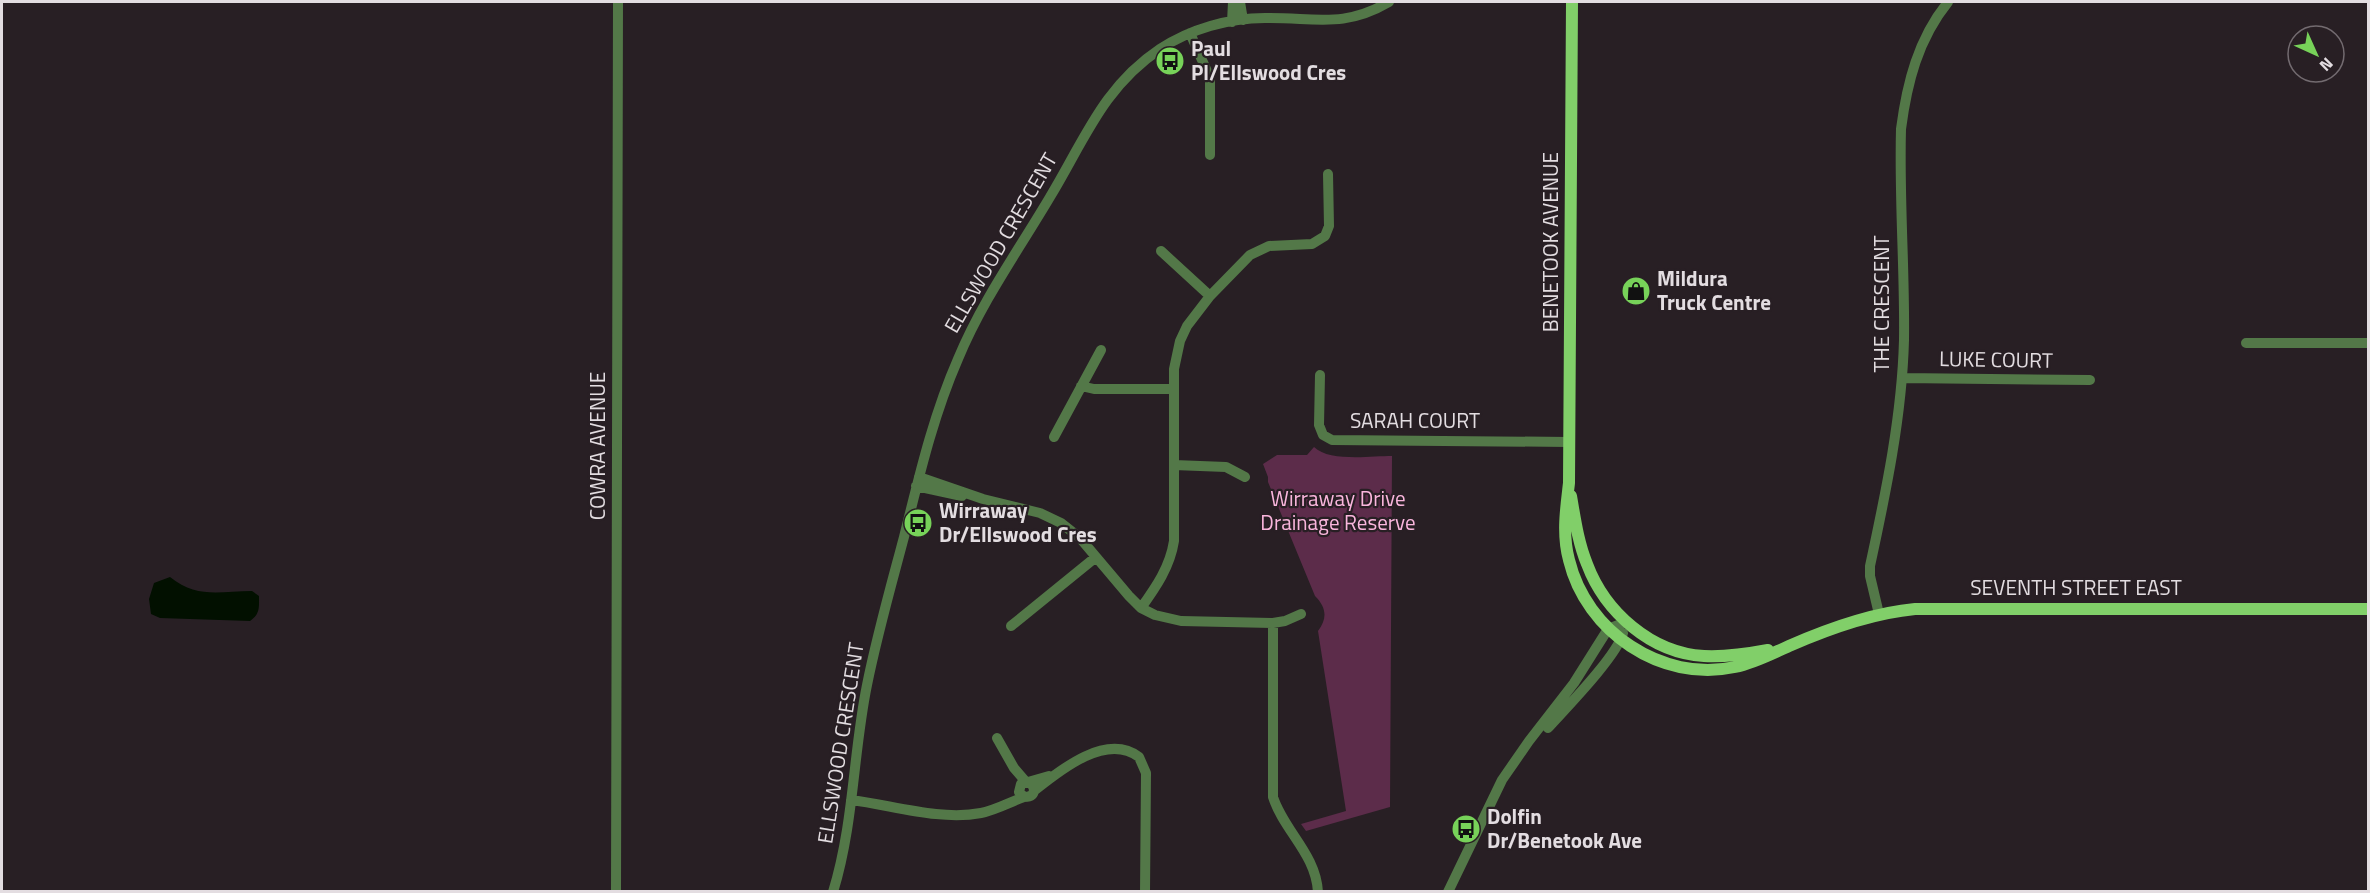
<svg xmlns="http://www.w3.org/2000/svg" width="2370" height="893" font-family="'Titillium Web',sans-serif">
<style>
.green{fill:#5c2c4a}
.water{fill:#021000}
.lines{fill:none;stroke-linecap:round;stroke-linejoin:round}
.minor{stroke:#537848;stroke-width:10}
.major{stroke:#81cf69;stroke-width:12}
.labels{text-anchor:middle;stroke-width:4.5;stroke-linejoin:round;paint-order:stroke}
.poi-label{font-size:21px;font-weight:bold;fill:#e3dde1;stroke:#281f24;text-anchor:start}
.street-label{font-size:21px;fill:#e3dde1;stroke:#281f24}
.park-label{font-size:21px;fill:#fab6dd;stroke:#281f24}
</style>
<rect width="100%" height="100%" fill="#281f24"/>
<path class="green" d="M 1314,447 C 1329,462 1370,456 1392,456 L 1390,807 L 1306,831 L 1301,824 L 1346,811 L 1318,631 C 1328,618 1326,607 1315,596 L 1268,482 L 1268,477 L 1263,464 L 1277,455 L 1307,455 Z"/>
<path class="water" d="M 170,577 C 197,599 220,591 252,591 L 259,596 C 259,608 260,614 250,621 L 160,618 L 151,614 L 149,599 L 154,583 Z"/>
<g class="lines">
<path class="minor" d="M 1240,2 L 1243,20
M 1232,22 L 1233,2
M 1190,33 L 1210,78 L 1210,155
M 1161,251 L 1210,296
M 2246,343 L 2368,343
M 1320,375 L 1319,425 L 1323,435 L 1332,440 L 1569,442
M 1902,378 L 2090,380
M 1081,386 L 1094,389 L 1174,389
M 1054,437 L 1101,350
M 1174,465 L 1226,467 L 1245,477
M 919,477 L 983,499 L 1040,513 L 1061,523 L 1080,538 L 1129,596 L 1141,608 L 1155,615 L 1181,621 L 1273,623 L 1285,621 L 1301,614
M 916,486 L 962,496
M 1141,608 C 1156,587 1170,567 1174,541 L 1174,369 L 1180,341 L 1187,326 L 1210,296 L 1250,255 L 1269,246 L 1312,244 L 1325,236 L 1329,226 L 1328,174
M 1879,614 L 1870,576 L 1870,566 C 1886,492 1902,416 1904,340 C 1905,270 1899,200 1901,129 C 1907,83 1918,39 1948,2
M 1273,623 L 1273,797 C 1284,831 1316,854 1318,892
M 1011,626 L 1096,557
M 1548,728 C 1566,708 1617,656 1623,633
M 997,738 L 1014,768 L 1026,782
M 1031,782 L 1034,789 C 1034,795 1030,797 1024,797 L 1019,792 L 1021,784 L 1049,776
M 1034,791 C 1059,771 1106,732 1139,757 L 1146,773 L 1145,892
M 851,800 C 892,805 940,821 981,813 C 996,810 1010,802 1024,797
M 616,892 L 618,2
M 833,892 C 854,824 853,753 867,685 C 877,635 891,586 904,537 C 919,477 933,416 958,359 C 982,301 1018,251 1050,197 C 1084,141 1103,87 1160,49 C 1190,29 1229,18 1265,18 C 1314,17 1343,29 1389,2
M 1448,892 L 1502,780 L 1529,741 L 1574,683 L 1608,629 L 1626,622"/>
<path class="major" d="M 1572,2 L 1569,483 C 1566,509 1562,534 1569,560 C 1586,631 1661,683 1735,667 C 1754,663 1771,654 1789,646 C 1830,628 1872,613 1915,609 L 2368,609
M 1571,496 C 1575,519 1578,542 1587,564 C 1605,612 1651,653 1704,656 C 1726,657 1747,654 1768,650"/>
</g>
<defs>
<g id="bus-disc" transform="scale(1.5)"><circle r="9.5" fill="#77d259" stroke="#281f24"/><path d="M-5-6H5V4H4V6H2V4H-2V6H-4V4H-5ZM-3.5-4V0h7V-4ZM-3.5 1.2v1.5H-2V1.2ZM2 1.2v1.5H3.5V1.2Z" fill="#111"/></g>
<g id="shop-disc" transform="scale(1.5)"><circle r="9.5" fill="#77d259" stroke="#281f24"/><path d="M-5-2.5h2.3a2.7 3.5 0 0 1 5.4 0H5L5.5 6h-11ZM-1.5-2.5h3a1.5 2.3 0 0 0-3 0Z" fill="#111"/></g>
</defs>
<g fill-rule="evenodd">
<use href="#bus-disc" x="1170" y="61"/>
<use href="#shop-disc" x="1636" y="291"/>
<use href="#bus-disc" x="918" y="523"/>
<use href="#bus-disc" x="1466" y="829"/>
</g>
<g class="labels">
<g class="poi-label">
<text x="1191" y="56">Paul<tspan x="1191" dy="24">Pl/Ellswood Cres</tspan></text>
<text x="1657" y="286">Mildura<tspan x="1657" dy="24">Truck Centre</tspan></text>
<text x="939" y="518">Wirraway<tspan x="939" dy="24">Dr/Ellswood Cres</tspan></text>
<text x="1487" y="824">Dolfin<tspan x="1487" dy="24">Dr/Benetook Ave</tspan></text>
</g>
<g class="street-label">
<text transform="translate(1551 242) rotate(-90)" y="7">BENETOOK AVENUE</text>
<text transform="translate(1001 243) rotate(-60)" y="7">ELLSWOOD CRESCENT</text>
<text transform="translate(1882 304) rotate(-90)" y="7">THE CRESCENT</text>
<text transform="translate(1996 360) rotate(1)" y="7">LUKE COURT</text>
<text x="1415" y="428">SARAH COURT</text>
<text transform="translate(598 446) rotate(-90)" y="7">COWRA AVENUE</text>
<text x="2076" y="595">SEVENTH STREET EAST</text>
<text transform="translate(841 743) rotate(-81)" y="7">ELLSWOOD CRESCENT</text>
</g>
<g class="park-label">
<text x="1338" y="506">Wirraway Drive<tspan x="1338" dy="24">Drainage Reserve</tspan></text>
</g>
</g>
<rect width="2370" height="893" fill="none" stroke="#e3dde1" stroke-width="6"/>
<g transform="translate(2316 54) rotate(135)"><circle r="28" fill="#281f24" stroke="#736b70" stroke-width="1.5"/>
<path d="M0-4.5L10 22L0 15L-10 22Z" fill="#77d259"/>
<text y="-9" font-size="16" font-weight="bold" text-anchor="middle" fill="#e3dde1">N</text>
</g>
</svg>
